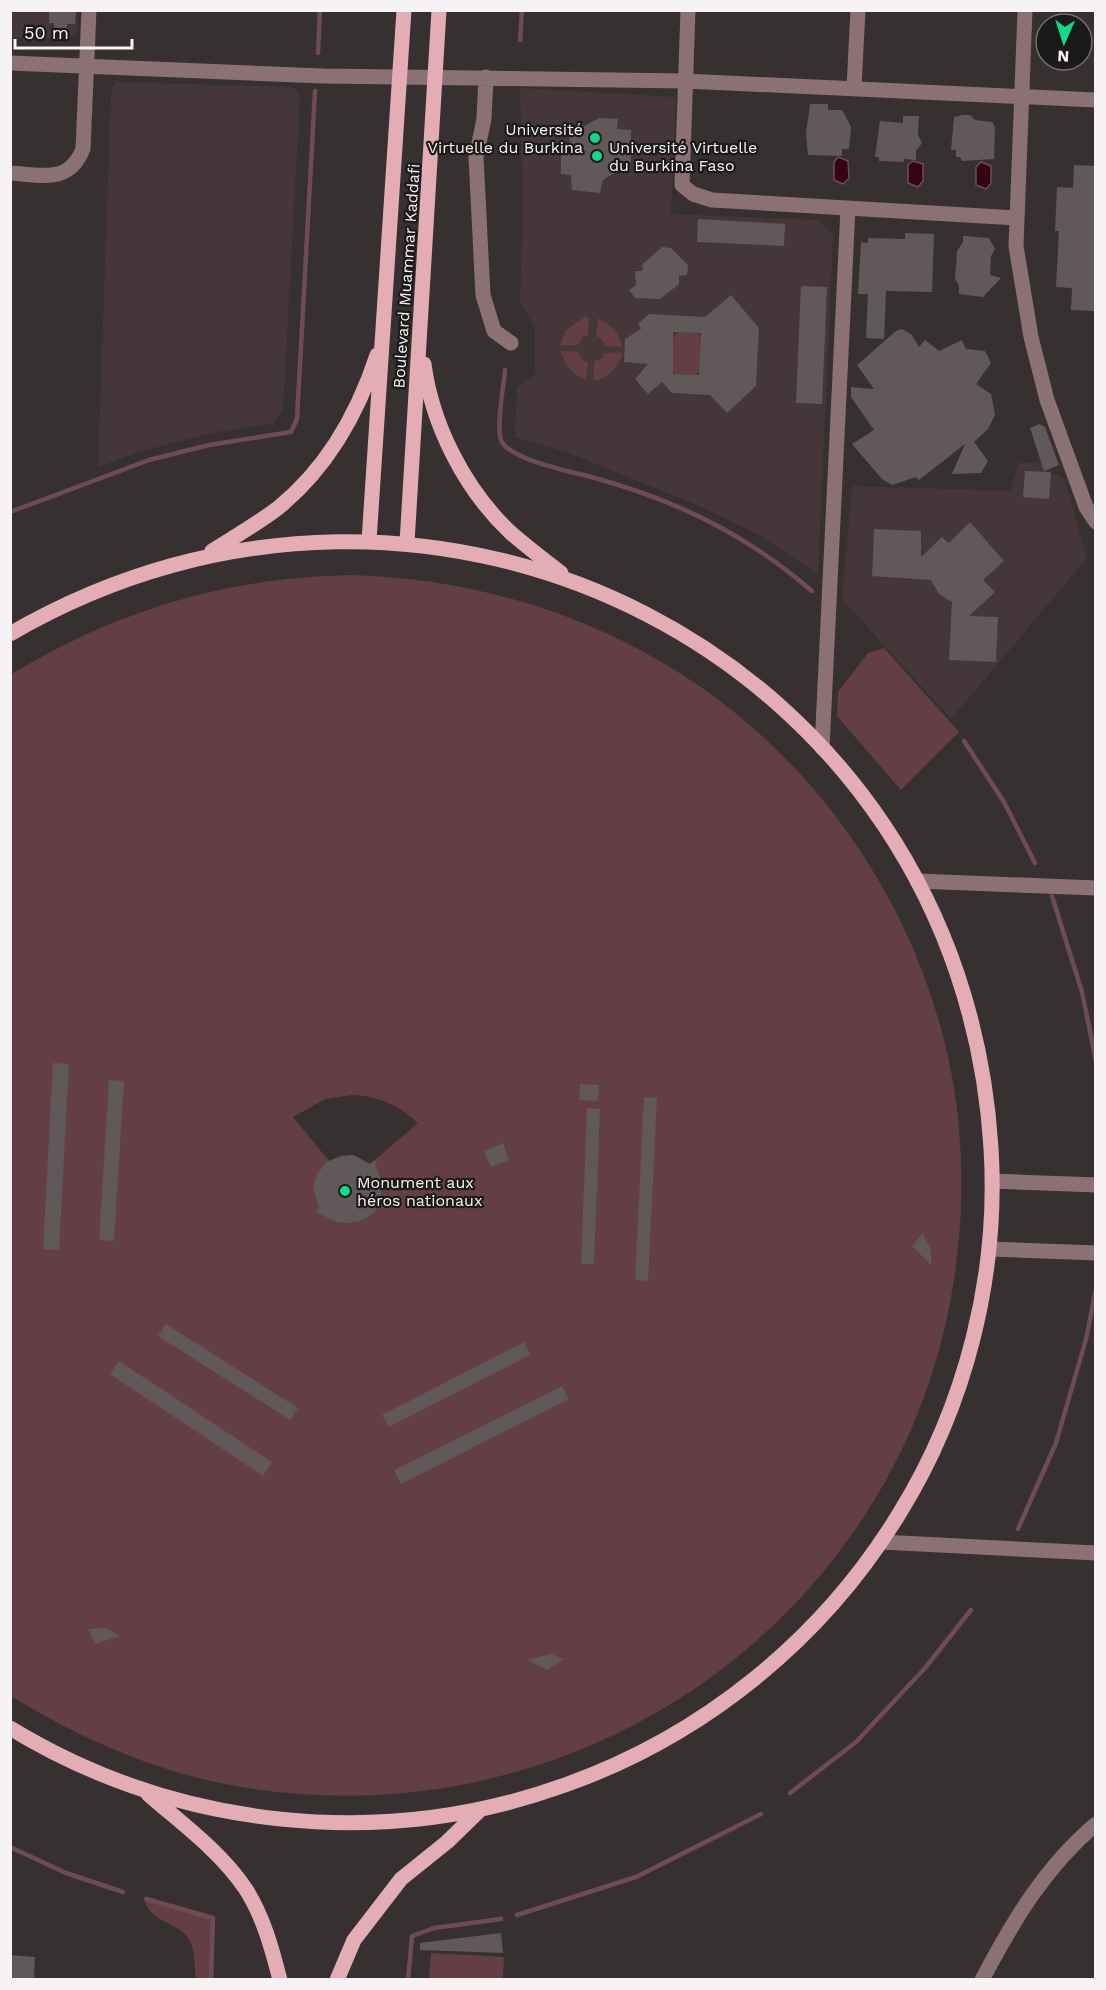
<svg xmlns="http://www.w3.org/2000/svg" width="1106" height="1990" font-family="'Work Sans',sans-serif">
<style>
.built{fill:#453739}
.green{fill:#643e45;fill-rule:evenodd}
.water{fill:#350413;stroke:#6f4b56;stroke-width:1.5}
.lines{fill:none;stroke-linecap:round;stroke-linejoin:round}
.stream{stroke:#6f4b56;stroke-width:4.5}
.building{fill:#605859;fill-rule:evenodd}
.minor{stroke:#8b7074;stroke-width:15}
.major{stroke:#e4acb5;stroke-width:15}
.poi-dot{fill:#12d98a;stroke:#1c1919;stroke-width:2}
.labels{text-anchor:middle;stroke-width:4.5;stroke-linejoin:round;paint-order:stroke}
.poi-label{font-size:16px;fill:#f7f2f3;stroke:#1c1919;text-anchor:start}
.street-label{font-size:16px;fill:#f7f2f3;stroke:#1c1919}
</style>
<rect width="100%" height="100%" fill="#373031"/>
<path class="built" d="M 11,11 L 78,11 L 77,32 L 66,39 L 11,37 Z
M 116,82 L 293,87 L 300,97 L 283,410 L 274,423 L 216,432 L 141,451 L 98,467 L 111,93 Z
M 520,88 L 676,97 L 671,214 L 819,220 L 833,234 L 818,574 L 761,536 L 702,507 L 569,453 L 515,437 L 517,387 L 535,374 L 535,327 L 520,303 L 523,209 Z
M 1019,463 L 1041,463 L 1045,471 L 1064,478 L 1087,558 L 951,719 L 842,599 L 852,486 L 1010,491 Z"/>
<path class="green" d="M 586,316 L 589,319 L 588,335 L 583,337 L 578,345 L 560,346 L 565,331 Z
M 598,318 C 611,325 619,332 622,347 L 606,346 L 601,338 L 596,336 Z
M 679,332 L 697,333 L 708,347 L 708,364 L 695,375 L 676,374 L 666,365 L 665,358 L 673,359 L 673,351 L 666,350 L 666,344 Z
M 561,351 L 578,352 L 583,361 L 588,362 L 586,380 C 572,374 565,366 561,351 Z
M 621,352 L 623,355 C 615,367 609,380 593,380 L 594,362 L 602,358 L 604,353 Z
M 352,575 C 515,580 669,641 784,757 C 870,844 929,955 952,1076 C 972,1189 960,1306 918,1413 C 807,1688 510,1843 220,1783 C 145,1767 76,1736 11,1696 L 10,675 C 120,609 224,578 352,575 ZM 353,1095 C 378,1096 399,1105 418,1123 L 370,1164 L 353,1155 L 329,1161 L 293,1117 L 325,1099 Z
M 884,648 L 959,732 L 901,790 L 837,716 L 838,692 L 868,653 Z
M 144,1899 L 212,1919 L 210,1979 L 196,1979 C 194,1966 196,1949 188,1938 C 175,1920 151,1924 144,1899 Z
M 431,1953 L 504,1957 L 503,1979 L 429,1979 Z"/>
<path class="water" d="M 838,157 L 848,161 L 849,178 L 843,184 L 834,180 L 834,162 Z
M 913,161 L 923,164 L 923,181 L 918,187 L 908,183 L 908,165 Z
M 981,162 L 991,166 L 991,183 L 986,189 L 976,185 L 976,167 Z"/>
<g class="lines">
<path class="stream" d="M 520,40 L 522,10
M 318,53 L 320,10
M 505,370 C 504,384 495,431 502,442 C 513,461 574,472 595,478 C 678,501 747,535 812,591
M 10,512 L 149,460 L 209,445 L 291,432 L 297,419 L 315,91
M 964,741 L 1004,802 L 1035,863
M 1052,896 L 1082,992 L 1096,1061
M 1018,1529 L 1056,1443 L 1086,1339 L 1096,1289
M 790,1793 L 856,1742 L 925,1668 L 971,1610
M 10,1847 L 66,1873 L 123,1892
M 146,1899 L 213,1918 L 211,1980
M 517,1915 L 636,1877 L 761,1814
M 408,1980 L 412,1936 L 434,1928 L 501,1919"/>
</g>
<path class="building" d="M 49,10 L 76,10 L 75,24 L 67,24 L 67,33 L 54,33 L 54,23 L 49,23 Z
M 810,104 L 828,104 L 828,110 L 842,110 L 847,119 L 851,127 L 849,149 L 842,149 L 842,156 L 808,155 L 806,133 Z
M 963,115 L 970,115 L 975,120 L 992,122 L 995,127 L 994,159 L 962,161 L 960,157 L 956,157 L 956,150 L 951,150 L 954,117 Z
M 903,116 L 919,116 L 918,135 L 922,143 L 916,151 L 916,160 L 904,159 L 904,162 L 879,161 L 879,157 L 875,157 L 880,121 L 903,123 Z
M 599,118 L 618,119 L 617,129 L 631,130 L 631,162 L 603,180 L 600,193 L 572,190 L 571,175 L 561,174 L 561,151 L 570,142 L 568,131 L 577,124 L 583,127 Z
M 1074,165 L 1095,166 L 1095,311 L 1071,310 L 1072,288 L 1056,287 L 1059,231 L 1055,231 L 1057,187 L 1073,188 Z
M 698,219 L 785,224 L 784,246 L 697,242 Z
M 905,233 L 934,234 L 932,292 L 886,291 L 884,339 L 866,338 L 868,294 L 858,294 L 861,242 L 868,243 L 868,238 L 905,239 Z
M 963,236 L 989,238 L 995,249 L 991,256 L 990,275 L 1001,278 L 983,297 L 959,294 L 959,285 L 955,279 L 957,251 L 963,242 Z
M 662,247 L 671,248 L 688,265 L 687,275 L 679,276 L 679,284 L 660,299 L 635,298 L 629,290 L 636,285 L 635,271 L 642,271 L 643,264 Z
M 801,286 L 827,287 L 822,404 L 796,403 Z
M 731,295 L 759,328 L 756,386 L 727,413 L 710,395 L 672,393 L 662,382 L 648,394 L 635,379 L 648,364 L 624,362 L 625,339 L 641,329 L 638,324 L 649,314 L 705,317 ZM 673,332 L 701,333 L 699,375 L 673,374 Z
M 902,329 L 911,334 L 919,347 L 925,340 L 939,351 L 962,340 L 966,349 L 985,351 L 991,363 L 976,384 L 991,394 L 995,415 L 988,429 L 974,442 L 988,461 L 981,473 L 952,474 L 965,444 L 919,480 L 916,477 L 892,485 L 882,479 L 852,444 L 874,430 L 851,397 L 851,387 L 874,389 L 857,365 L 896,331 Z
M 1039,424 L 1045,427 L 1059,465 L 1044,471 L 1030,428 Z
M 1025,471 L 1051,472 L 1049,499 L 1023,497 Z
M 970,522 L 1004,561 L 983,580 L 995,592 L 969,616 L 998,617 L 996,662 L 949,660 L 952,602 L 939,594 L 931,580 L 872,576 L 874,529 L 921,531 L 921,557 L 942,537 L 949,543 Z
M 53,1063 L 69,1064 L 59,1250 L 43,1249 Z
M 109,1080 L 124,1081 L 114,1241 L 99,1240 Z
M 580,1084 L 599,1085 L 598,1101 L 579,1100 Z
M 644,1097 L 657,1098 L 648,1281 L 635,1280 Z
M 587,1108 L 600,1109 L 594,1264 L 581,1264 Z
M 503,1143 L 509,1160 L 491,1167 L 484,1151 Z
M 353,1155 L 370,1164 L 375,1160 L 382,1186 L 381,1197 L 375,1213 L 360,1221 L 348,1223 L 337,1222 L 316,1212 L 319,1209 L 313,1187 L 316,1176 L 326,1162 L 341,1156 Z
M 923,1233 L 931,1250 L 931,1265 L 912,1246 Z
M 166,1324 L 298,1408 L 290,1420 L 158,1336 Z
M 524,1342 L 530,1355 L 389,1427 L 382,1415 Z
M 119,1361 L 272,1462 L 263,1476 L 110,1374 Z
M 562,1386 L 569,1399 L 401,1484 L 394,1470 Z
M 106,1628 L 120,1636 L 95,1644 L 88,1629 Z
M 551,1654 L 564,1659 L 547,1670 L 527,1660 Z
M 501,1933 L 503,1953 L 420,1950 L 420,1943 Z
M 10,1955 L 35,1957 L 34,1979 L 10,1978 Z"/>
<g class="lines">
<path class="minor" d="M 688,10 L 682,185 L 693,194 L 712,200 L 1017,218
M 1025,10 L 1016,246 L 1031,337 L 1047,400 L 1086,507 L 1096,522
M 10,63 L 323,76 L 685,81 L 1096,100
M 486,77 L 484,119 L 476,157 L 483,295 L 494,331 L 511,343
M 854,88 L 858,10
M 10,173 C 42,175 69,184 83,149 L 89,10
M 822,748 L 848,208
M 917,881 L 1096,888
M 992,1181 L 1096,1185
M 989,1249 L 1096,1253
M 881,1542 L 1096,1553
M 982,1980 C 1013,1921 1045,1867 1096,1824"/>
<path class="major" d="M 424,364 C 432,425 465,490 511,533 C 527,547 544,560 561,573
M 369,541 L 404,10
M 407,543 L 439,10
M 212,551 C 234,537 257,524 278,508 C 326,469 358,413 377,355
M 10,634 C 431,389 961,656 991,1148 C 999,1275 966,1406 899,1514 C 822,1640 703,1736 565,1785 C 382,1851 176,1829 10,1728
M 148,1794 C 181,1823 220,1851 245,1888 C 263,1915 272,1949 280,1980
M 337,1980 L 354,1940 L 401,1879 L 447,1842 L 480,1810"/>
</g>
<g class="poi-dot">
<circle cx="595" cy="138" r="6"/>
<circle cx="597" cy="156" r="6"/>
<circle cx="345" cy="1191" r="6"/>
</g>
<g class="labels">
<g class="poi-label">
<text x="583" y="135" text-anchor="end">Université<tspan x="583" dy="18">Virtuelle du Burkina</tspan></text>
<text x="609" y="153">Université Virtuelle<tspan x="609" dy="18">du Burkina Faso</tspan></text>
<text x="357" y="1188">Monument aux<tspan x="357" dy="18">héros nationaux</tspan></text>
</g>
<g class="street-label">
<text transform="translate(406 276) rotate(-86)" y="6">Boulevard Muammar Kaddafi</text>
</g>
</g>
<rect width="1106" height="1990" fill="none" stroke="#f7f2f3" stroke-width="24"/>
<g transform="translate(1064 42) rotate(183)"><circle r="28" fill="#1c1919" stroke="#747070" stroke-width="1.5"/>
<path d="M0-4.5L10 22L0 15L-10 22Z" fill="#12d98a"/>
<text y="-9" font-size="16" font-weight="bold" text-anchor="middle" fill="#f7f2f3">N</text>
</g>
<path d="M15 39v9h117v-9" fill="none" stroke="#f7f2f3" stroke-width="3"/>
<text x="24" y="39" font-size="18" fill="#f7f2f3" stroke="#1c1919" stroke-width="4.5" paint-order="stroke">50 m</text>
</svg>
